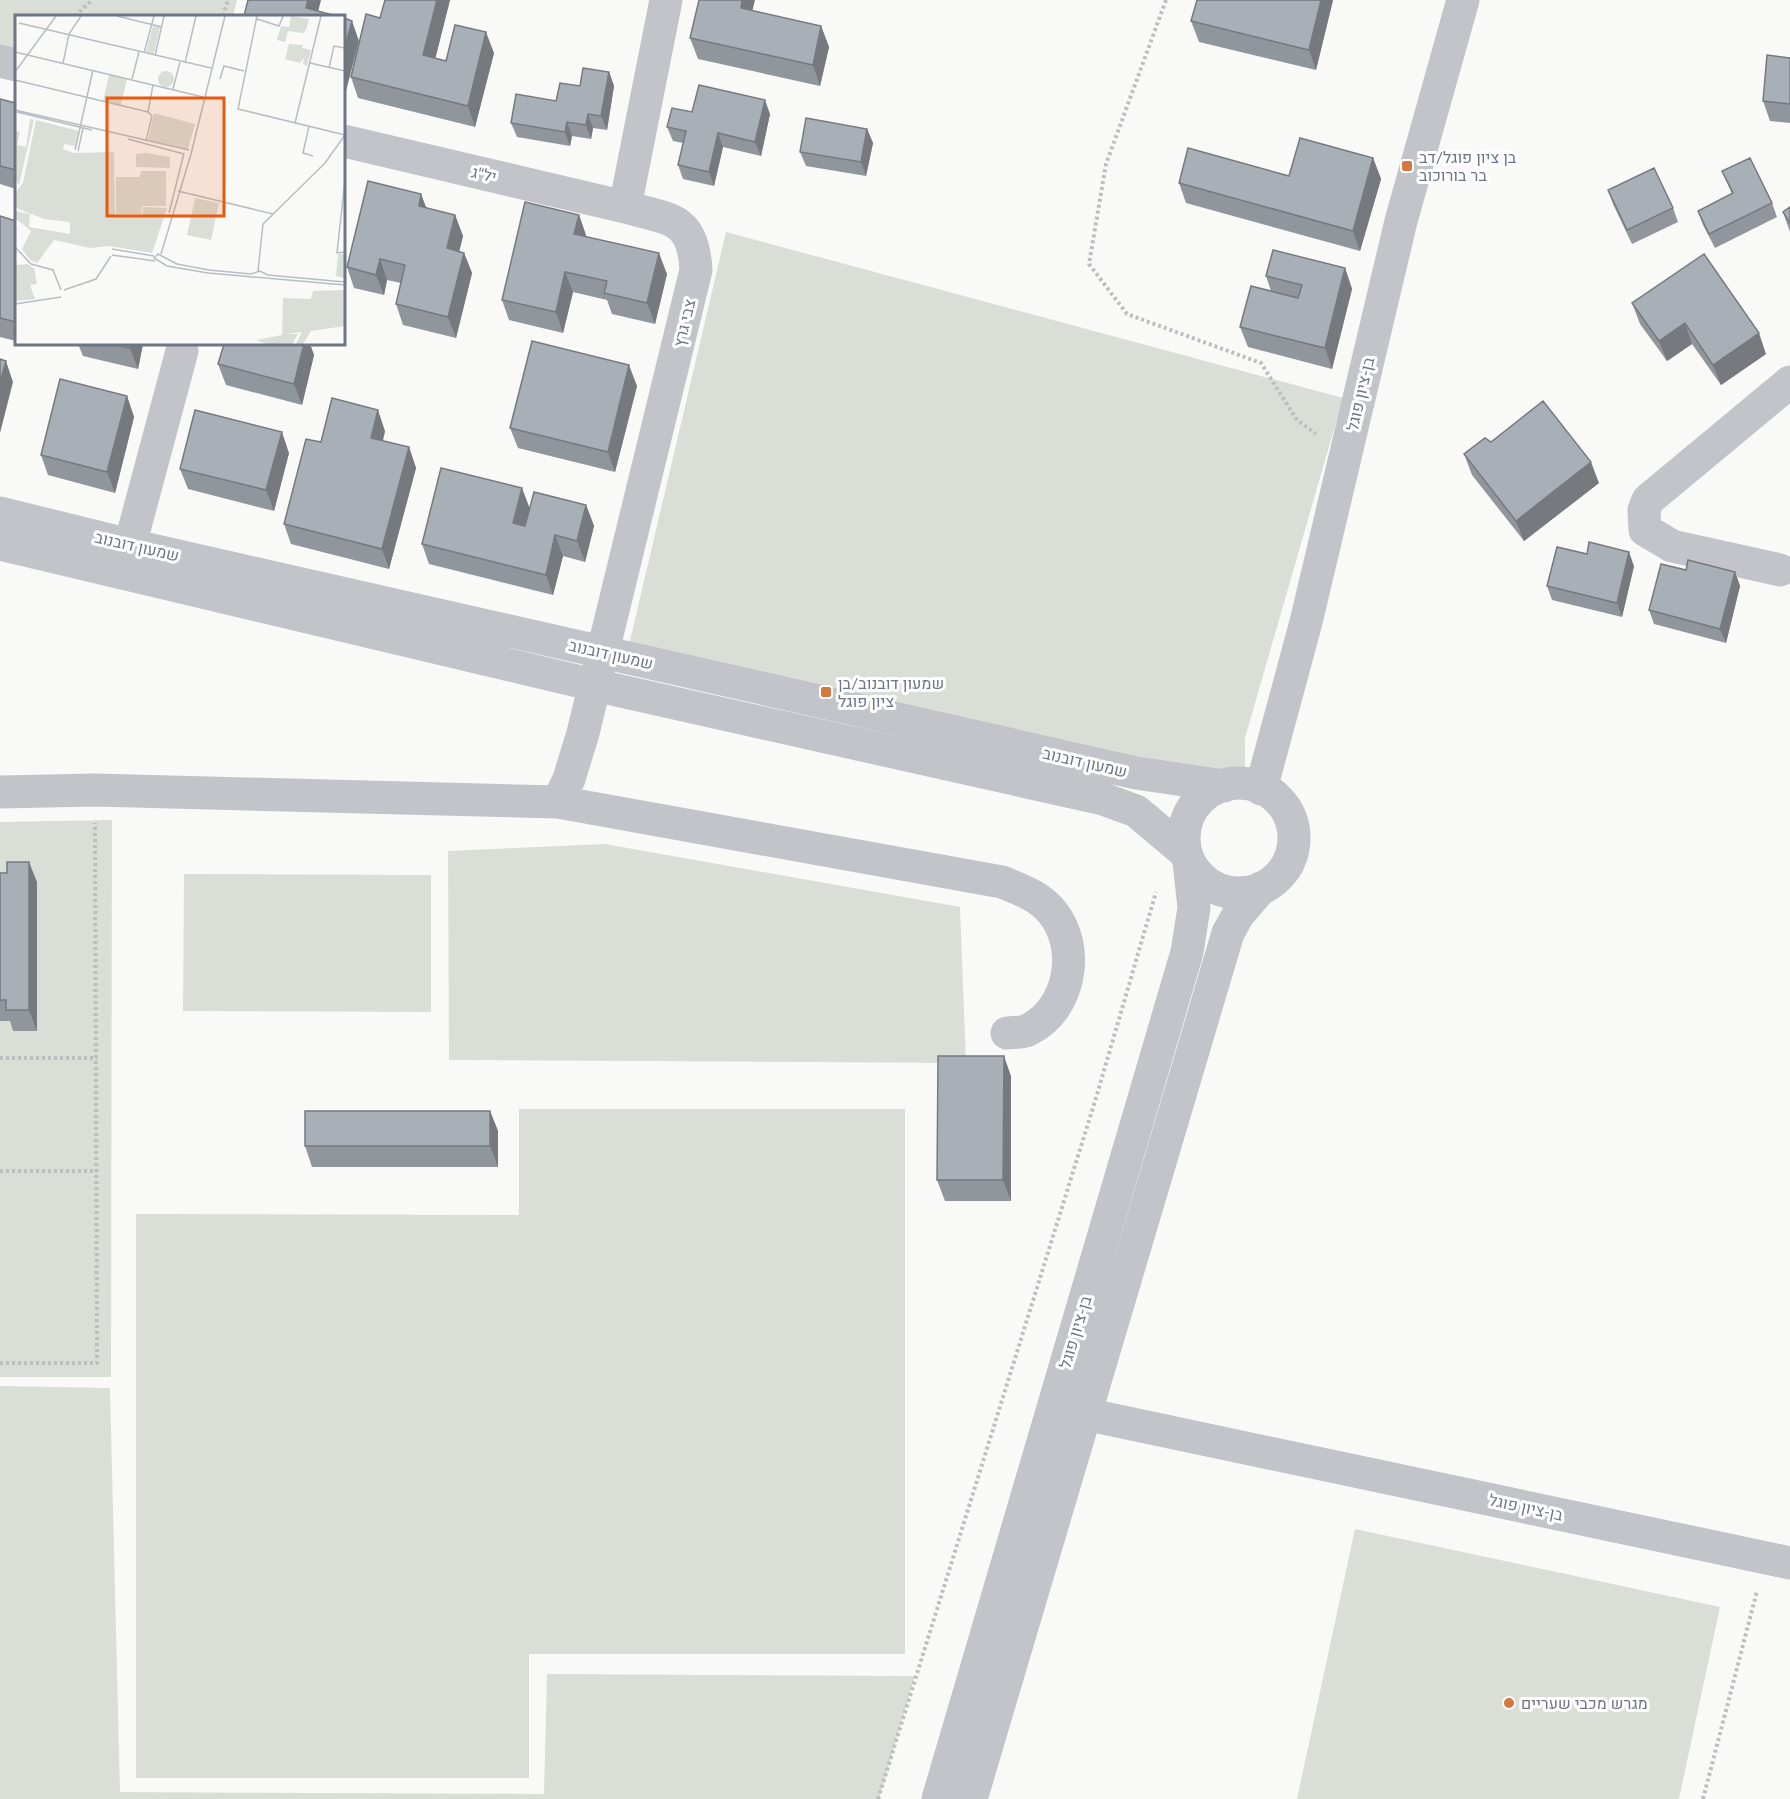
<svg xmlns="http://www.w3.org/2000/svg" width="1790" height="1799" font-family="Lato,Heebo,sans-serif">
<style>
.green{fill:#d9ded7}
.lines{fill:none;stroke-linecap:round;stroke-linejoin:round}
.path{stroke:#bcbec1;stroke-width:4;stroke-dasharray:3 3;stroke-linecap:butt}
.minor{stroke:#c2c4c9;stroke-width:33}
.wall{fill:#91969d}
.shaded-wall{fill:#767a7f}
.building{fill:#a9afb6;stroke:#767a7f;stroke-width:1.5}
.poi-dot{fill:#d4793e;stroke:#fff;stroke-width:2}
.labels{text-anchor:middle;stroke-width:6;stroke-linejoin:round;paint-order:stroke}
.poi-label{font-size:16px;fill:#6c7686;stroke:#fff;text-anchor:start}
.street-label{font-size:16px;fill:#6c7686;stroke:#fff}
.inset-road{fill:none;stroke:#b8bdc3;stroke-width:1.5}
.view{fill:#e8590c;fill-opacity:0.15;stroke:#e8590c;stroke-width:3}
.inset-edge{fill:none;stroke:#6c7686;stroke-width:3}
</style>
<rect width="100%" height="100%" fill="#f9faf8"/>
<path class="green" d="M 0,0 L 237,0 L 233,16 L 16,16 L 16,52 L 0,49 Z
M 726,232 L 1343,398 L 1245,738 L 1245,771 L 1212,782 L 629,645 Z
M 112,820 L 111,1377 L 0,1377 L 0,822 Z
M 605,844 L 960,907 L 966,1063 L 449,1060 L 448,851 Z
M 184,874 L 431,875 L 431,1012 L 183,1011 Z
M 519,1109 L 905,1109 L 905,1654 L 529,1654 L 529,1778 L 136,1778 L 136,1214 L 519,1215 Z
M 0,1386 L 110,1388 L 120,1792 L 544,1794 L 547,1674 L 915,1676 L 879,1799 L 0,1799 Z
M 1355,1529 L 1720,1607 L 1679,1799 L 1297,1799 Z"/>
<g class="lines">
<path class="path" d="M 1166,0 L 1106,164 L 1089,264 L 1127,314 L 1261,363 L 1297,420 L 1316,434
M 75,16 L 92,0
M 223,16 L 228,0
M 0,1058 L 97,1058
M 0,1171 L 97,1171
M 0,1363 L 97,1363 L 95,823
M 878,1799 L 1096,1098 L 1156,892
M 1703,1799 L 1757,1591"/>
<path class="minor" d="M 0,61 L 16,65
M 344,141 L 625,207
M 0,513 L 130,545 L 1136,773 L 1224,786
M 0,544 L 594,685 L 1103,799 L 1136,811 L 1186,853
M 130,545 L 182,351
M 1780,570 L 1672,546 L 1645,530 L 1644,510 L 1648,500 L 1790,382
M1184 838a55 55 0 1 1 110 0a55 55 0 1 1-110 0Z
M 1261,789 L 1306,622 L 1401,221 L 1463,0
M 0,792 L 95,790 L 558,802 L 1002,882 C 1021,890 1040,896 1053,913 C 1081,949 1070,1008 1030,1029 C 1024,1033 1015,1032 1007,1033
M 558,802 L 569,779 L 583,733 L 696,270 C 693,216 670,220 625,207 L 666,0
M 1085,1414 L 1790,1563
M 938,1799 L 1187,952 L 1194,908 L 1189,862
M 971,1799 L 1228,933 L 1238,915 L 1261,888"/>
</g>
<path class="wall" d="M 385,0 L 450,0 L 435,58 L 446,61 L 494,53 L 475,127 L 358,98 L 351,77 L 380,18 Z
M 1197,0 L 1333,0 L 1316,70 L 1199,42 L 1191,21 Z
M 752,11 L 821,26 L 829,47 L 820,86 L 698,59 L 690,38 Z
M 1790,58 L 1790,123 L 1770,121 L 1763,101 Z
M 609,72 L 614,86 L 607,130 L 593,128 L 591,139 L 572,136 L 570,146 L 517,137 L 511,123 L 556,101 L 580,86 Z
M 0,99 L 16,103 L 16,189 L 0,184 Z
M 692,112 L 770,114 L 761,156 L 723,147 L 714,186 L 683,179 L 678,165 L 683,143 L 673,141 L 667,127 Z
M 867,129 L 873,143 L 866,176 L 806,166 L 800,152 Z
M 1373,158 L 1381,179 L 1360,251 L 1186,203 L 1179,183 L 1289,176 Z
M 1722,171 L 1772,203 L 1777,217 L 1715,248 L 1703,225 L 1698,211 L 1732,194 Z
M 1608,190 L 1673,208 L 1678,222 L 1632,244 L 1613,204 Z
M 421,194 L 426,208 L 455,215 L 463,236 L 459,251 L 464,253 L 472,273 L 456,338 L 403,325 L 396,304 L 401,283 L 387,280 L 384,295 L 354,288 L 347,267 Z
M 1790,207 L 1790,232 L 1783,212 Z
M 579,215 L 586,236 L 667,274 L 655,324 L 612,314 L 607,300 L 573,292 L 563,333 L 509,320 L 502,300 Z
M 0,216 L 16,221 L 16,341 L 0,337 Z
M 1345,268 L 1352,289 L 1332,369 L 1248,347 L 1240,327 L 1271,291 L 1266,276 Z
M 1632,303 L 1766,354 L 1721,385 L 1692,344 L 1667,361 L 1640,324 Z
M 27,344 L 38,344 L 38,346 Z
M 78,344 L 143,344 L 138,369 L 83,356 Z
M 224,344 L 310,344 L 314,355 L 302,405 L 226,385 L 218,364 Z
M 637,386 L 615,472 L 518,448 L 510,428 Z
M 127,396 L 134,417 L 115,493 L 48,475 L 41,455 Z
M 385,431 L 383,441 L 409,447 L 416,468 L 389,569 L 291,544 L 284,524 L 321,442 Z
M 1491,442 L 1599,483 L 1524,541 L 1472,475 L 1464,454 Z
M 289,453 L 274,511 L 188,489 L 180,469 Z
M 586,505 L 594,526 L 585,562 L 563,556 L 553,595 L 429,564 L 422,544 L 530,508 Z
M 1587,554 L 1634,566 L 1622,617 L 1552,600 L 1547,586 Z
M 1686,570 L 1735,572 L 1740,586 L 1726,643 L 1654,624 L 1649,610 Z
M 0,873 L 37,882 L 37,1031 L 13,1031 L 10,1021 L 0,1021 Z
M 1011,1076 L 1011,1201 L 945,1201 L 937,1180 Z
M 490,1111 L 498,1131 L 498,1167 L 312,1167 L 305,1146 Z"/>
<path class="shaded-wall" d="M 308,0 L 321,0 L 317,16 L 306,8 Z
M 437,0 L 450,0 L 431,76 L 423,55 Z
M 742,0 L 755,0 L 748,29 L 741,8 Z
M 1321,0 L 1333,0 L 1316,70 L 1309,50 Z
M 352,21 L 359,41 L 346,91 L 344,84 L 344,50 Z
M 821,26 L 829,47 L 820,86 L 813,65 Z
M 486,32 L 494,53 L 475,127 L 468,106 Z
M 609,72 L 614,86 L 607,130 L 601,116 Z
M 765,100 L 770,114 L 761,156 L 755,142 Z
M 588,114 L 593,128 L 591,139 L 586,125 Z
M 567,122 L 572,136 L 570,146 L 565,132 Z
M 867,129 L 873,143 L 866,176 L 861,162 Z
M 718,133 L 723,147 L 714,186 L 709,172 Z
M 1373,158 L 1381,179 L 1360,251 L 1353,231 Z
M 421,194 L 429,215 L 419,206 Z
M 455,215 L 463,236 L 455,269 L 447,248 Z
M 579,215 L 586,235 L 582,254 L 574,234 Z
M 464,253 L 472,273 L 456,338 L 448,317 Z
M 659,253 L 667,274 L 655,324 L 647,303 Z
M 380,259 L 387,280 L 384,295 L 376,275 Z
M 1345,268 L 1352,289 L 1332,369 L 1325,348 Z
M 565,272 L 573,292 L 563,333 L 556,312 Z
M 1685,323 L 1692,344 L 1667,361 L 1659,341 Z
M 1759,333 L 1766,354 L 1721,385 L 1713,365 Z
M 131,344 L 143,344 L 138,369 L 130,348 Z
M 304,344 L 310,344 L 314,355 L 302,405 L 294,384 Z
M 6,361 L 13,382 L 0,433 L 0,383 Z
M 629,365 L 637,386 L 615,472 L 608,452 Z
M 127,396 L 134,417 L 115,493 L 107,472 Z
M 378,410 L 385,431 L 378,458 L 371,438 Z
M 282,432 L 289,453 L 274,511 L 266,490 Z
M 409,447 L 416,468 L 389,569 L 382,549 Z
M 1591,462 L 1599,483 L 1524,541 L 1516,521 Z
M 522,488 L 530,509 L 521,544 L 513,523 Z
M 586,505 L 594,526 L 585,562 L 577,541 Z
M 555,535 L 563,556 L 553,595 L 546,575 Z
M 1629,552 L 1634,566 L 1622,617 L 1617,603 Z
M 1735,572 L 1740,586 L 1726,643 L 1720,629 Z
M 29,862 L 37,882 L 37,1031 L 29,1010 Z
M 1004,1056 L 1011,1076 L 1011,1201 L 1003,1180 Z
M 490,1111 L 498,1131 L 498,1167 L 490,1146 Z"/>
<path class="building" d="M 248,0 L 308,0 L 306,8 L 337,16 L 244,16 Z
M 385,0 L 437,0 L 423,55 L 446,61 L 455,25 L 486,32 L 468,106 L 351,77 L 366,14 L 380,18 Z
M 699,0 L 742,0 L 741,8 L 821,26 L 813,65 L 690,38 Z
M 1197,0 L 1321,0 L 1309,50 L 1191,21 Z
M 344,18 L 352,21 L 344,50 Z
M 1767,55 L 1790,58 L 1790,104 L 1763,101 Z
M 583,68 L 609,72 L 601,116 L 588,114 L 586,125 L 567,122 L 565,132 L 511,123 L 516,94 L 556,101 L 560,83 L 580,86 Z
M 699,85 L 765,100 L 755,142 L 718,133 L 709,172 L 678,165 L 686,131 L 667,127 L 672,108 L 692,112 Z
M 0,99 L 16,103 L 16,170 L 0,166 Z
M 806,118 L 867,129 L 861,162 L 800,152 Z
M 1300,138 L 1373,158 L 1353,231 L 1179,183 L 1188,148 L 1289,176 Z
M 1750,158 L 1772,203 L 1709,234 L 1698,211 L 1733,193 L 1722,171 Z
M 1654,168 L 1673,208 L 1627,230 L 1608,190 Z
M 368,181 L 421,194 L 419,206 L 455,215 L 447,248 L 464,253 L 448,317 L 396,304 L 405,265 L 380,259 L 376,275 L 347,267 Z
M 525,202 L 579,215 L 574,234 L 659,253 L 647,303 L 604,293 L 607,281 L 565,272 L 556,312 L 502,300 Z
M 1790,207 L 1790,223 L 1783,212 Z
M 0,216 L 16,221 L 16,322 L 0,318 Z
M 1273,250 L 1345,268 L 1325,348 L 1240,327 L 1251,286 L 1298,298 L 1302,285 L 1266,276 Z
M 1704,254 L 1759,333 L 1713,365 L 1685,323 L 1659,341 L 1632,303 Z
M 532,341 L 629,365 L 608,452 L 510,428 Z
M 110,344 L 131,344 L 130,348 Z
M 224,344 L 304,344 L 294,384 L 218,364 Z
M 0,359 L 6,361 L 0,383 Z
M 60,379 L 127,396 L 107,472 L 41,455 Z
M 332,398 L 378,410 L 371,438 L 409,447 L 382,549 L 284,524 L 306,439 L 321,442 Z
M 1543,401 L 1591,462 L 1516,521 L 1464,454 L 1485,438 L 1491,442 Z
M 195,410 L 282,432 L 266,490 L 180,469 Z
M 441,468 L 522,488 L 513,523 L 525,526 L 534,492 L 586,505 L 577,541 L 555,535 L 546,575 L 422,544 Z
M 1589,542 L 1629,552 L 1617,603 L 1547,586 L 1557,547 L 1587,554 Z
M 1688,560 L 1735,572 L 1720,629 L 1649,610 L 1661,564 L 1686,570 Z
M 7,862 L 29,862 L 29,1010 L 6,1010 L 6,1000 L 0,1000 L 0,873 L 7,873 Z
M 938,1056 L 1004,1056 L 1003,1180 L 937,1180 Z
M 305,1111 L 490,1111 L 490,1146 L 305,1146 Z"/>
<g class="poi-dot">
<rect x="1401" y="160" width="12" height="12" rx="3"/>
<rect x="820" y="686" width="12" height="12" rx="3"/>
<circle cx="1509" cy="1703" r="6"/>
</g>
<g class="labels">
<g class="poi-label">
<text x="1419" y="163">בן ציון פוגל/דב<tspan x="1419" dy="18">בר בורוכוב</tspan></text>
<text x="838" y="689">שמעון דובנוב/בן<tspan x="838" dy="18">ציון פוגל</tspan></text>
<text x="1521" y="1709">מגרש מכבי שעריים</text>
</g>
<g class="street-label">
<text transform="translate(484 174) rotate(13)" y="6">יל"ג</text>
<text transform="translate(684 323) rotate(-76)" y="6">צבי גרץ</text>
<text transform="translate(1360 394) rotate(-77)" y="6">בן-ציון פוגל</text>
<text transform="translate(137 546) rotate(13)" y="6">שמעון דובנוב</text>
<text transform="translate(611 654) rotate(13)" y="6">שמעון דובנוב</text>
<text transform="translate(1085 762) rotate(13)" y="6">שמעון דובנוב</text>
<text transform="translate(1075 1332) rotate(-73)" y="6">בן-ציון פוגל</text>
<text transform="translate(1526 1507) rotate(12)" y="6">בן-ציון פוגל</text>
</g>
</g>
<g transform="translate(15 15)">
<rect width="330" height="330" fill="#f9faf8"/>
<path d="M 276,1 L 294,4 L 291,15 L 288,18 L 273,16 L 270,27 L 262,25 L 266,11 L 274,12 ZM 138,11 L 145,12 L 139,39 L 131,37 ZM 274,29 L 288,30 L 287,33 L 296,35 L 292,51 L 288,49 L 289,43 L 285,48 L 270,44 ZM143 64a8 8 0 1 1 16 0a8 8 0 1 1-16 0ZM 94,60 L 112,64 L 106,90 L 88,86 ZM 139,98 L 180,109 L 173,134 L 133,125 ZM 15,104 L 19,105 L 4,170 L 0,164 L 0,116 L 5,117 L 2,130 L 11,132 ZM 21,105 L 64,116 L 60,131 L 49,129 L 48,134 L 58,138 L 99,137 L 100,200 L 127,200 L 128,192 L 152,193 L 137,238 L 94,231 L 75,233 L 39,225 L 22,248 L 15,245 L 7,234 L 16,216 L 0,203 L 0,196 L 15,199 L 14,212 L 55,219 L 55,207 L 29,204 L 1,193 L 0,178 L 8,168 ZM 131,138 L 155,142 L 155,153 L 121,152 L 121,139 ZM 126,156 L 151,156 L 151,191 L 127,191 L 126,199 L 101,199 L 101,162 L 125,162 ZM 180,183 L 204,188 L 196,225 L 172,220 ZM 323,239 L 330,239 L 330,263 L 321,261 ZM 12,249 L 19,253 L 22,269 L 15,270 L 20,284 L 0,286 L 0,250 ZM 330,275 L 330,311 L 296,316 L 288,329 L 281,329 L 287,317 L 271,319 L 283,319 L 277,329 L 251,329 L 241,325 L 267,320 L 268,283 L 296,284 L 298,276 Z" fill="#d9ded7"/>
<path class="inset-road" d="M 102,1 L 147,12M 242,1 L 223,94 L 330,120M 242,4 L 264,11 L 268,1M 4,8 L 196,53M 0,37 L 188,82M 129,38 L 139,1M 140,41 L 149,1M 48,48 L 54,19 L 66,1M 170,48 L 181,1M 295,48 L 330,56M 314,53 L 319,31 L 330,33M 0,57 L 41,1M 117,64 L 124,37M 205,64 L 209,51 L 229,56M 0,65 L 133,97M 158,74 L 165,47M 0,95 L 174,135M 2,97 L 77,115M 280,108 L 306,1M 294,111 L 288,138 L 298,141M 113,124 L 169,139M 131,126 L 137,101 L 133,97 L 138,70M 60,135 L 78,55M 63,136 L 68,113M 330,165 L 322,238 L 330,237M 163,176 L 258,199M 154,198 L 169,138M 0,232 L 16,249 L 38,255 L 46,275M 97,234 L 139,241M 146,239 L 176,139 L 210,1M 97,240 L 140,246M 243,256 L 248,209 L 310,148 L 330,120M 330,267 L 253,260 L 245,256 L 236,259 L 194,255 L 162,249 L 143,239 L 139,243 L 152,251 L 193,258 L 330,270M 49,275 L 81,264 L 96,241M 0,289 L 46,282"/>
<path class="view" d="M 92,83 L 209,83 L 209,201 L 92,201 Z"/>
<rect width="330" height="330" class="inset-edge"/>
</g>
</svg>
